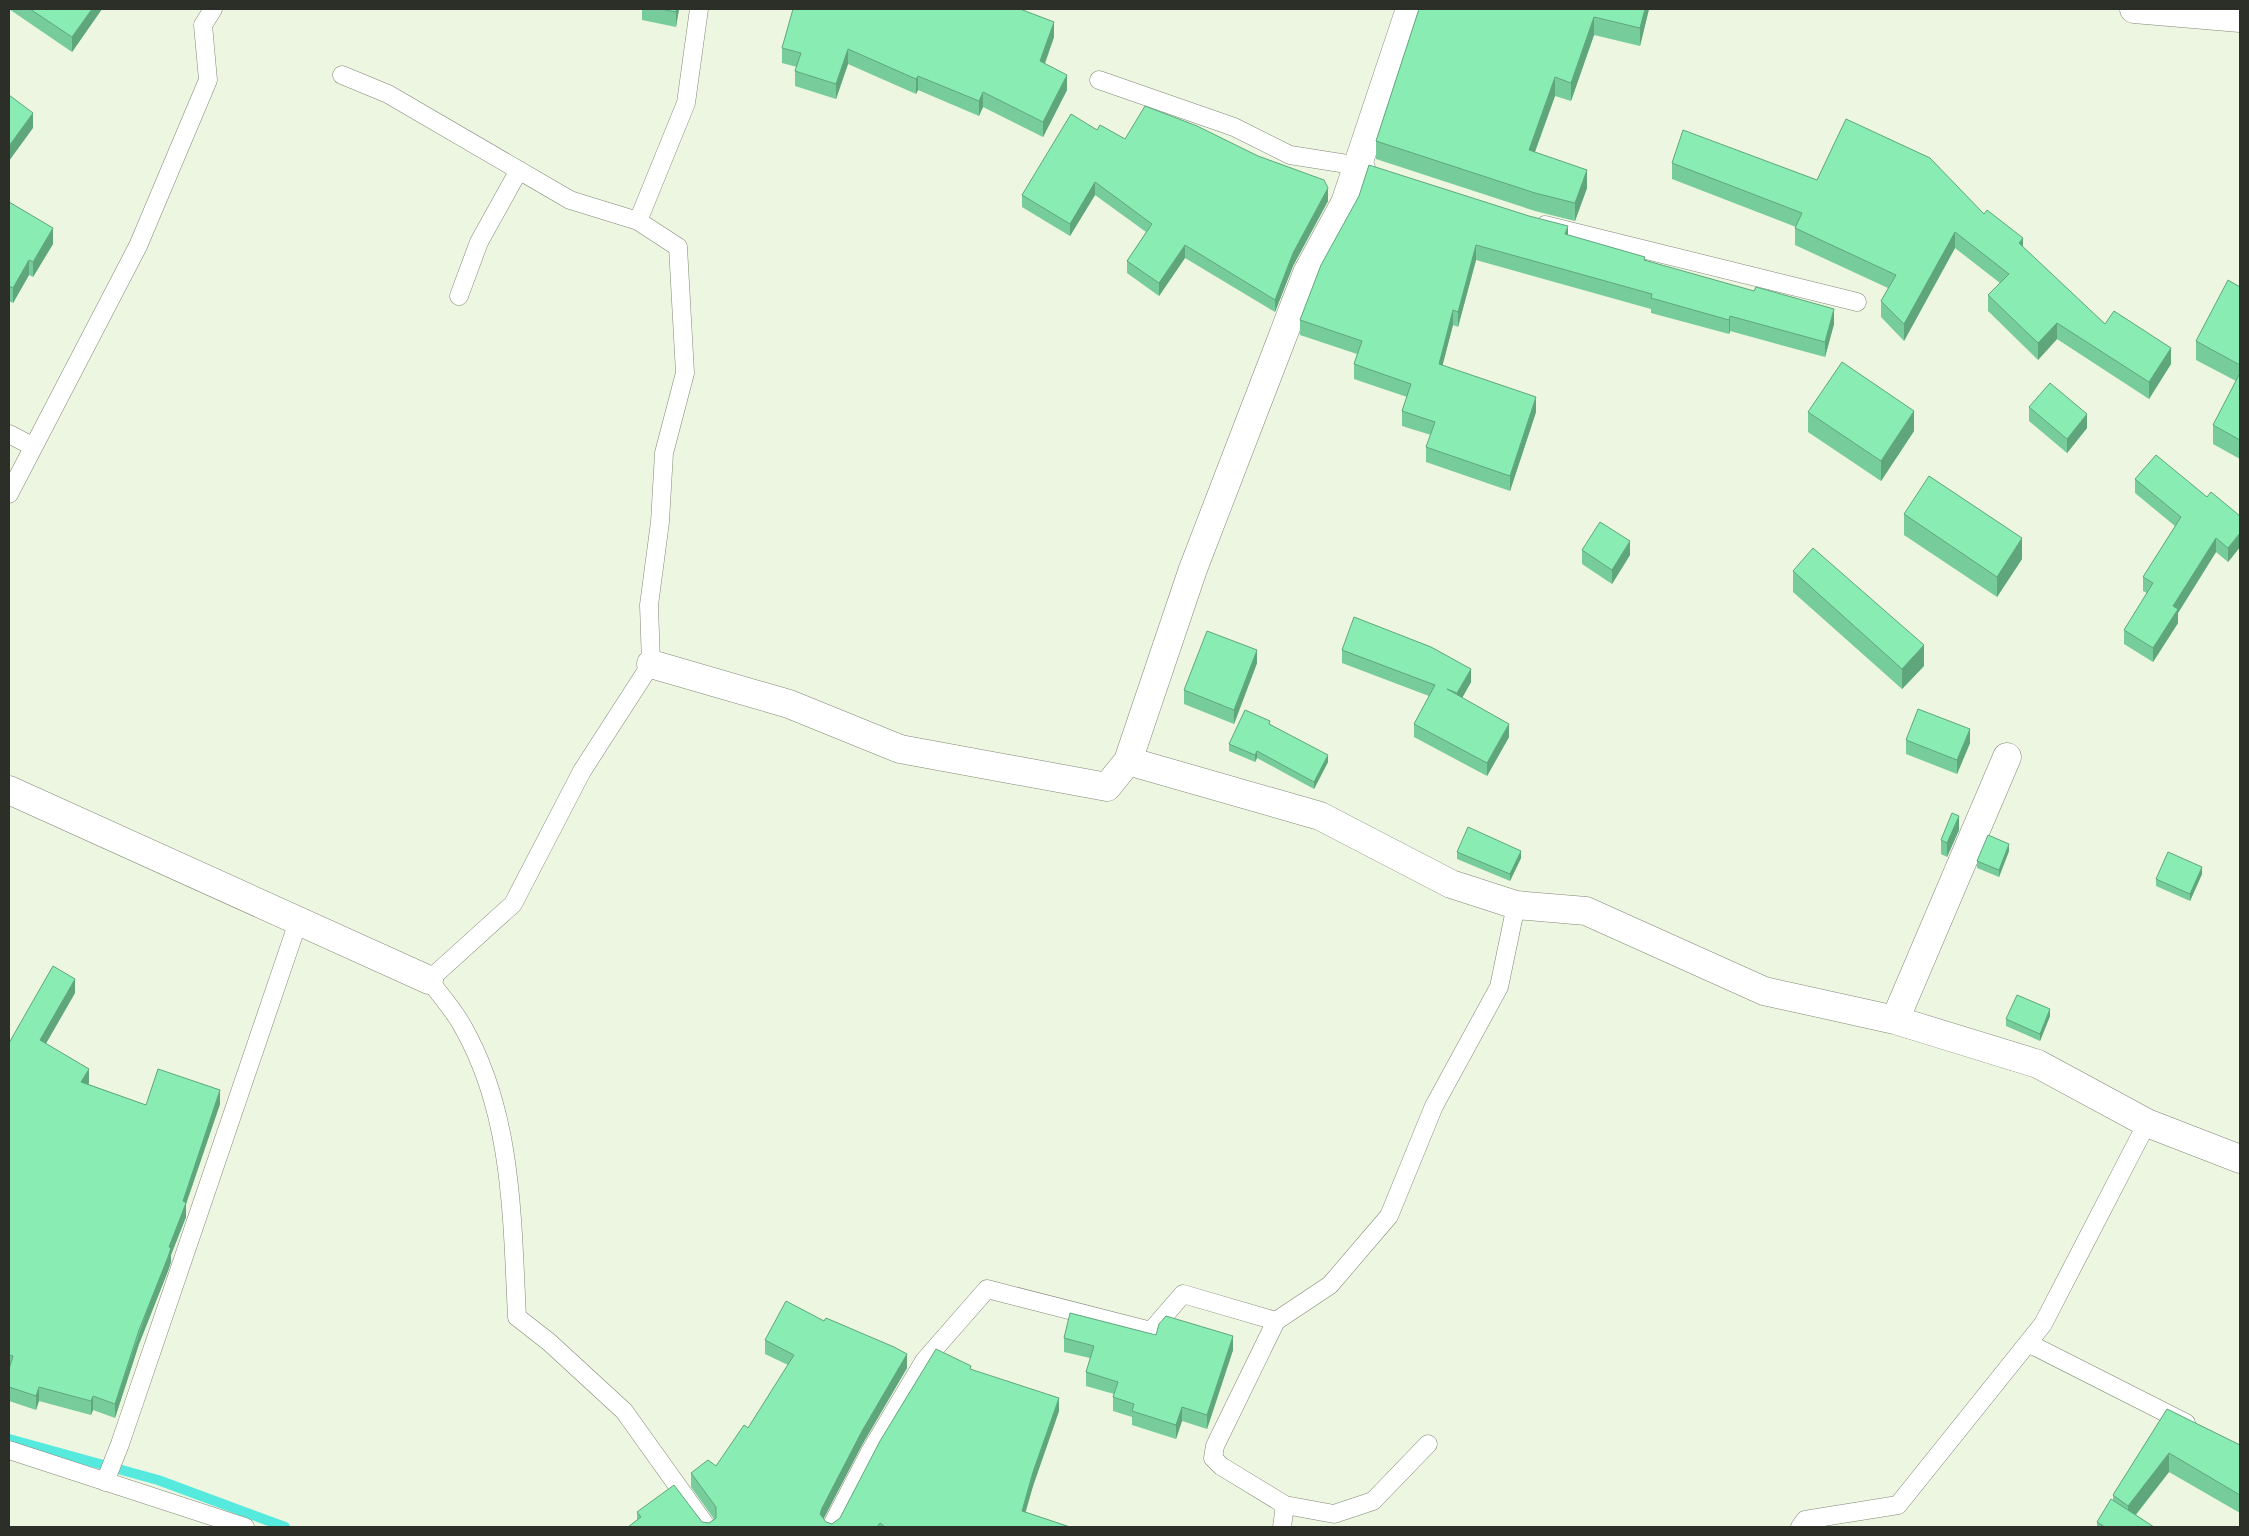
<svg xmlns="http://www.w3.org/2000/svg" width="2249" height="1536" font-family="Lato,sans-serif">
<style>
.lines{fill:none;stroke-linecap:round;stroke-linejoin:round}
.stream{stroke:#56eadf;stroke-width:10}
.service-casing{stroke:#808875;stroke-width:19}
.minor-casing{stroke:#808875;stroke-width:29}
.tertiary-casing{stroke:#808875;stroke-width:29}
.service{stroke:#fff;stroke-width:18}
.minor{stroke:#fff;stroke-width:28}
.tertiary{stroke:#fff;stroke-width:28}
.wall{fill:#76cc9a}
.shaded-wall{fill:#60a67d}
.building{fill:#89edb3;stroke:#60a67d}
</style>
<rect width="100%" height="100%" fill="#ecf6e0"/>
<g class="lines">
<path class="stream" d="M 9,1439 L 158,1480 L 285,1527"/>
<g class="service-casing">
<path id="service" d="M 699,9 L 686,103 L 638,221 L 678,247 L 685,373 L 664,453 L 660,522 L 649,605 L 651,664 L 582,771 L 513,904 L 429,980 C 440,995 454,1010 463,1027 C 513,1115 512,1219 517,1317 L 549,1342 L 624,1411 L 707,1527
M 342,75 L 388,94 L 570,200 L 638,221
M 1099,80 L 1234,127 L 1290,155 L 1366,167
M 1545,225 L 1857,302
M 459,296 L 479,242 L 519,170
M 9,434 L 32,446
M 9,494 L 138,246 L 208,80 L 203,25 L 213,9
M 2028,1343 L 2186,1423
M 9,1450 L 245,1527
M 105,1482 L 120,1444 L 298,922
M 1285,1505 L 1334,1514 L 1373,1501 L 1428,1444
M 831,1527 L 871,1450 L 924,1361 L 987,1289 L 1151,1331 L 1183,1294 L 1276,1321
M 1282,1527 L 1285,1505 L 1221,1466 L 1213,1458 L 1215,1446 L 1276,1321 L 1330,1285 L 1389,1216 L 1434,1106 L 1499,987 L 1516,905
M 1800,1527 L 1805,1520 L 1898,1505 L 2043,1324 L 2147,1123"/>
</g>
<g class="minor-casing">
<path id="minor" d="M 651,664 L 789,704 L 900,749 L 1107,787 L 1128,761 L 1193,569 L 1307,273 L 1345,203 L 1410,9
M 1128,761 L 1320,816 L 1451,884 L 1516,905 L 1586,911 L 1764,991 L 1895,1020 L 2038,1064 L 2147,1123 L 2240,1159
M 9,790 L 429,980
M 1895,1020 L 2007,757"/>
</g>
<g class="tertiary-casing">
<path id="tertiary" d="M 2134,9 L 2240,18"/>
</g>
<use href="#service" class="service"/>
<use href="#minor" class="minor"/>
<use href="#tertiary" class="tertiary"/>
</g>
<path class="wall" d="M 9,9 L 102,9 L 72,52 Z
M 642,9 L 679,9 L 676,27 L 642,20 Z
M 1419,9 L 1649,9 L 1640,46 L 1594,35 L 1571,101 L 1555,96 L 1535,152 L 1587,188 L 1575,221 L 1535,211 L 1376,159 L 1376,141 Z
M 1054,37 L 1045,64 L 1067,90 L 1043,137 L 983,107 L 979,116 L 918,90 L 916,94 L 848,64 L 836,99 L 795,86 L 795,71 L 797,67 L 782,63 L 782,48 Z
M 1097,130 L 1125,139 L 1328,201 L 1293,266 L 1275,312 L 1185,258 L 1159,296 L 1127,273 L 1127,261 L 1146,232 L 1095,195 L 1070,236 L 1022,207 L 1022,195 Z
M 1672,163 L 1817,180 L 1984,214 L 2023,247 L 2105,324 L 2171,364 L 2149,399 L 2057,339 L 2038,360 L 1988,311 L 1988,295 L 2000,283 L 1955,248 L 1904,341 L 1881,317 L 1881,301 L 1888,288 L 1795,245 L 1795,228 L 1796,227 L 1672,179 Z
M 1359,196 L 1568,235 L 1645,260 L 1834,324 L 1825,357 L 1730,331 L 1729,334 L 1651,313 L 1651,309 L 1476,260 L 1458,327 L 1453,325 L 1442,366 L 1536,412 L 1510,491 L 1426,462 L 1426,447 L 1431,435 L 1402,426 L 1402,411 L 1407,397 L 1354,379 L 1354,364 L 1357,354 L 1300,335 L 1300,320 Z
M 9,202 L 53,244 L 33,277 L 29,275 L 13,303 L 9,301 Z
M 2240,287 L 2240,459 L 2213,444 L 2213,425 L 2236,381 L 2196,360 L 2196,341 Z
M 2029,407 L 2087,428 L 2067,453 L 2029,421 Z
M 1808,412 L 1914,431 L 1881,481 L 1808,432 Z
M 2135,479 L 2207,497 L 2240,516 L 2240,547 L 2228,562 L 2216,552 L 2178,613 L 2178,623 L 2153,662 L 2124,644 L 2124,630 L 2147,593 L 2143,591 L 2143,577 L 2175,526 L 2135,493 Z
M 1904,514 L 2022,559 L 1997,597 L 1904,535 Z
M 1582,550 L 1630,555 L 1612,584 L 1582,564 Z
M 1793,571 L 1924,666 L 1902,689 L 1793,592 Z
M 1342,650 L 1471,682 L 1462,698 L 1509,737 L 1487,776 L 1414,737 L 1414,724 L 1429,696 L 1342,663 Z
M 1257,663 L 1234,724 L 1184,704 L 1184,690 Z
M 1270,724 L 1328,762 L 1314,789 L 1257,758 L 1255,762 L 1229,751 L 1229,744 Z
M 1906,740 L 1970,743 L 1957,774 L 1906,754 Z
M 1959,830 L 1947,857 L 1941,854 L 1941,840 Z
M 2009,851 L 1999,877 L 1977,868 L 1977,861 Z
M 1457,852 L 1521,858 L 1510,881 L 1457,859 Z
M 2202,874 L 2190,901 L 2156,886 L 2156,879 Z
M 75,993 L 46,1043 L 89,1083 L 88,1084 L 146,1105 L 220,1104 L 186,1204 L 186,1217 L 171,1255 L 171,1262 L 168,1271 L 139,1344 L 115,1418 L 93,1410 L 91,1415 L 39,1401 L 36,1410 L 9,1401 L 9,1043 Z
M 2050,1016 L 2040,1041 L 2006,1026 L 2006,1019 Z
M 1156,1335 L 1233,1350 L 1207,1429 L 1182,1421 L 1176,1439 L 1132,1425 L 1132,1417 L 1113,1411 L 1113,1397 L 1114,1394 L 1086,1386 L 1086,1372 L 1090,1358 L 1064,1352 L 1064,1338 Z
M 765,1340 L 907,1368 L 862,1445 L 823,1519 L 826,1522 L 832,1524 L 840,1518 L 971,1369 L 1059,1411 L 1033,1486 L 1025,1512 L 1070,1527 L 628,1527 L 637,1520 L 637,1512 L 709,1523 L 714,1519 L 691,1487 L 691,1473 L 716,1466 L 748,1428 L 788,1365 L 765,1354 Z
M 2167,1409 L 2240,1445 L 2240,1513 L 2169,1472 L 2136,1515 L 2154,1527 L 2097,1527 L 2097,1522 L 2113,1500 L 2113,1495 Z"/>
<path class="shaded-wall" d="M 92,9 L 102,9 L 72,52 L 72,37 Z
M 676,9 L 679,9 L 676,27 Z
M 1645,9 L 1649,9 L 1640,46 L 1640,28 Z
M 1594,17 L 1594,35 L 1571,101 L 1571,83 Z
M 1054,22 L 1054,37 L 1040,76 L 1040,61 Z
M 848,49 L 848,64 L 836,99 L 836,84 Z
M 1067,75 L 1067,90 L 1043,137 L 1043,122 Z
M 918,76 L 918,90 L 916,94 L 916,79 Z
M 1555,77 L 1555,96 L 1529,168 L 1529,150 Z
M 983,92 L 983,107 L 979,116 L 979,101 Z
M 33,113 L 33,128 L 9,161 L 9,146 Z
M 1587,170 L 1587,188 L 1575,221 L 1575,203 Z
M 1095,182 L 1095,195 L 1070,236 L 1070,224 Z
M 1328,188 L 1328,201 L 1293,266 L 1275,312 L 1275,300 L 1293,253 Z
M 1568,226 L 1568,241 L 1565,234 Z
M 53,228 L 53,244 L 33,277 L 33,262 Z
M 1955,232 L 1955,248 L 1904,341 L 1904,324 Z
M 2023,238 L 2023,255 L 2019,243 Z
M 1185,245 L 1185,258 L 1159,296 L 1159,283 Z
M 1476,245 L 1476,260 L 1458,327 L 1458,312 Z
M 29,260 L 29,275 L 13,303 L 13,288 Z
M 1834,309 L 1834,324 L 1825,357 L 1825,342 Z
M 1453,310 L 1453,325 L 1439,379 L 1439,364 Z
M 1730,316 L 1730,331 L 1729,334 L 1729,320 Z
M 2057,323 L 2057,339 L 2038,360 L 2038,343 Z
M 2171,348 L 2171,364 L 2149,399 L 2149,382 Z
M 1536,397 L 1536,412 L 1510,491 L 1510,476 Z
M 1914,411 L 1914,431 L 1881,481 L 1881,461 Z
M 2087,414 L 2087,428 L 2067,453 L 2067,439 Z
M 2240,533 L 2240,547 L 2228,562 L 2228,548 Z
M 2022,538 L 2022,559 L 1997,597 L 1997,577 Z
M 2216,538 L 2216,552 L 2178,613 L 2178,623 L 2153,662 L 2153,648 L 2173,606 Z
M 1630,541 L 1630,555 L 1612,584 L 1612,570 Z
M 1924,645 L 1924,666 L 1902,689 L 1902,669 Z
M 1257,650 L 1257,663 L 1234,724 L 1234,710 Z
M 1471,669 L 1471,682 L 1457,707 L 1457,693 Z
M 1509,724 L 1509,737 L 1487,776 L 1487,763 Z
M 1970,729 L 1970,743 L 1957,774 L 1957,760 Z
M 1257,751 L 1257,758 L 1255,762 L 1255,755 Z
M 1328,755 L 1328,762 L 1314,789 L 1314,782 Z
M 1959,816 L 1959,830 L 1947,857 L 1947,843 Z
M 2009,844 L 2009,851 L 1999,877 L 1999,870 Z
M 1521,851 L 1521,858 L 1510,881 L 1510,874 Z
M 2202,867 L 2202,874 L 2190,901 L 2190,894 Z
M 75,979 L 75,993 L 40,1054 L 40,1040 Z
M 2050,1009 L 2050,1016 L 2040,1041 L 2040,1034 Z
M 89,1069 L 89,1083 L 81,1096 L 81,1082 Z
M 220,1090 L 220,1104 L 186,1204 L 186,1217 L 171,1255 L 171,1262 L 168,1271 L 139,1344 L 115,1418 L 115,1404 L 169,1247 L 183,1201 Z
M 1233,1336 L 1233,1350 L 1207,1429 L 1207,1415 Z
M 907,1354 L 907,1368 L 862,1445 L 822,1522 L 820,1514 L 822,1508 L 862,1431 Z
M 39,1387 L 39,1401 L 36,1410 L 36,1396 Z
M 93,1396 L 93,1410 L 91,1415 L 91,1401 Z
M 1059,1398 L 1059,1411 L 1033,1486 L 1022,1525 L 1022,1511 L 1033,1472 Z
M 1182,1407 L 1182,1421 L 1176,1439 L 1176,1425 Z
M 2169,1453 L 2169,1472 L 2128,1524 L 2128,1506 Z"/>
<path class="building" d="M 30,9 L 92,9 L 72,37 Z
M 661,9 L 676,9 L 676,12 Z
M 793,9 L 1020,9 L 1054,22 L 1040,61 L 1067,75 L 1043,122 L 983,92 L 979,101 L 918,76 L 916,79 L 848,49 L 836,84 L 795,71 L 801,53 L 782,48 Z
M 1419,9 L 1645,9 L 1640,28 L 1594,17 L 1571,83 L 1555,77 L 1529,150 L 1587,170 L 1575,203 L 1535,193 L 1376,141 Z
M 9,95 L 33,113 L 9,146 Z
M 1145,106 L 1197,126 L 1258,156 L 1324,180 L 1328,188 L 1293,253 L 1275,300 L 1185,245 L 1159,283 L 1127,261 L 1152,224 L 1095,182 L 1070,224 L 1022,195 L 1071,114 L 1097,130 L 1100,125 L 1125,139 Z
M 1846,119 L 1930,158 L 1984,214 L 1987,210 L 2023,238 L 2019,243 L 2105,324 L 2114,311 L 2171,348 L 2149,382 L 2057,323 L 2038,343 L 1988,295 L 2009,274 L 1955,232 L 1904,324 L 1881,301 L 1896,275 L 1795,228 L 1802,213 L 1672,163 L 1683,130 L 1817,180 Z
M 1369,165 L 1529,216 L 1568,226 L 1565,234 L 1645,257 L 1644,260 L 1754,291 L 1756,287 L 1834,309 L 1825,342 L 1730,316 L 1729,320 L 1651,298 L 1652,294 L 1476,245 L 1458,312 L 1453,310 L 1439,364 L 1536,397 L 1510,476 L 1426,447 L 1435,422 L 1402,411 L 1411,384 L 1354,364 L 1362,341 L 1300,320 L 1321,265 L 1359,196 Z
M 9,202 L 53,228 L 33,262 L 29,260 L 13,288 L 9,286 Z
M 2228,280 L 2240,287 L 2240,365 L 2196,341 Z
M 1842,362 L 1914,411 L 1881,461 L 1808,412 Z
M 2240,373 L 2240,440 L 2213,425 Z
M 2050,383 L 2087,414 L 2067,439 L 2029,407 Z
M 2156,455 L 2207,497 L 2211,492 L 2240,516 L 2240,533 L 2228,548 L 2216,538 L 2173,606 L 2178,609 L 2153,648 L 2124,630 L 2153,583 L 2143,577 L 2181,517 L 2135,479 Z
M 1929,476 L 2022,538 L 1997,577 L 1904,514 Z
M 1600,522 L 1630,541 L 1612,570 L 1582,550 Z
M 1813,548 L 1924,645 L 1902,669 L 1793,571 Z
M 1354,617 L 1431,647 L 1471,669 L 1457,693 L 1447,689 L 1509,724 L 1487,763 L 1414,724 L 1435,685 L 1342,650 Z
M 1207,631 L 1257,650 L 1234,710 L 1184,690 Z
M 1918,709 L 1970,729 L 1957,760 L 1906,740 Z
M 1245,710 L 1270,721 L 1269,724 L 1328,755 L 1314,782 L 1257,751 L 1255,755 L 1229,744 Z
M 1952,813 L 1959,816 L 1947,843 L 1941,840 Z
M 1468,827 L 1521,851 L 1510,874 L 1457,852 Z
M 1988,835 L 2009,844 L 1999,870 L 1977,861 Z
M 2168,852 L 2202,867 L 2190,894 L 2156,879 Z
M 53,966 L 75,979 L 40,1040 L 89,1069 L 81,1082 L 146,1105 L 158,1069 L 220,1090 L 183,1201 L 186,1203 L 169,1247 L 171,1248 L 168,1257 L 139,1330 L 115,1404 L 93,1396 L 91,1401 L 39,1387 L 36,1396 L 9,1387 L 9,1369 L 13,1356 L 9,1355 L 9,1043 Z
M 2017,995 L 2050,1009 L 2040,1034 L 2006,1019 Z
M 786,1301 L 824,1321 L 826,1318 L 894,1347 L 907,1354 L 862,1431 L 822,1508 L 820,1514 L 826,1522 L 832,1524 L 840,1518 L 880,1441 L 936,1349 L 971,1366 L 970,1369 L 1059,1398 L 1033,1472 L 1022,1511 L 1070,1527 L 885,1527 L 880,1523 L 877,1527 L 628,1527 L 641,1517 L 637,1512 L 674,1485 L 702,1522 L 709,1523 L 716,1518 L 716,1507 L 691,1473 L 708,1460 L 716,1466 L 744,1425 L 748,1428 L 794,1355 L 765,1340 Z
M 1070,1313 L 1156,1335 L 1159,1324 L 1166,1316 L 1233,1336 L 1207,1415 L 1182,1407 L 1176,1425 L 1132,1411 L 1134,1404 L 1113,1397 L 1118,1382 L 1086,1372 L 1094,1346 L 1064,1338 Z
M 2167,1409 L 2240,1445 L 2240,1495 L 2169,1453 L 2128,1506 L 2113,1495 Z
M 2111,1499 L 2154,1527 L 2105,1527 L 2097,1522 Z"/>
<rect width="2249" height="1536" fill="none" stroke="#2c2f27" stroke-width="20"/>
</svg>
